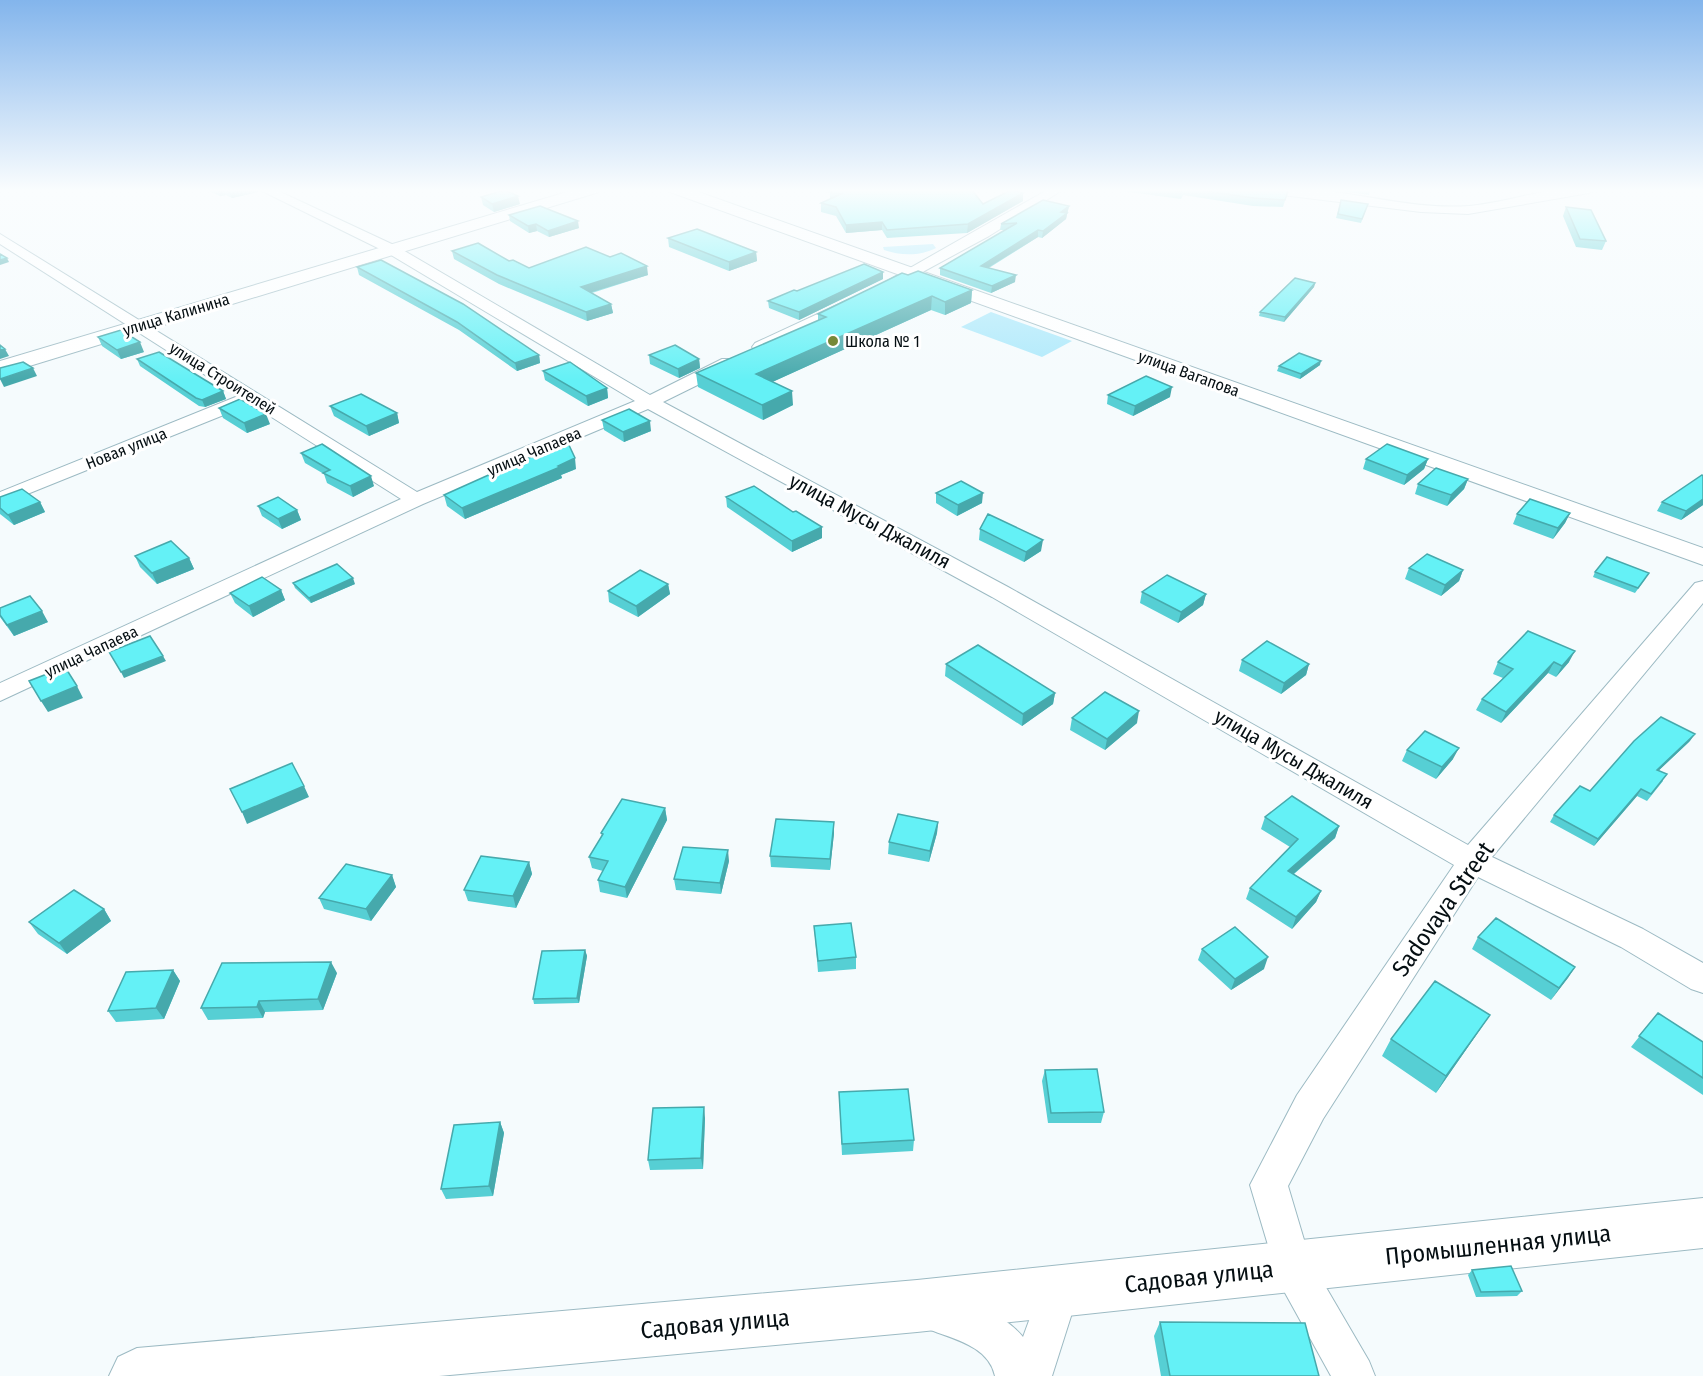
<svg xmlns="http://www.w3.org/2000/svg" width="1703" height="1376" font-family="'Fira Sans Condensed',sans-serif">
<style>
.green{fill:#ade9fb}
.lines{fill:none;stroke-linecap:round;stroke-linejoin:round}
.minor-casing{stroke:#9cbac3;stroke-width:2}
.tertiary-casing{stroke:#9cbac3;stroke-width:2}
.trunk-casing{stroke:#9cbac3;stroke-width:2}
.minor{fill:#fff;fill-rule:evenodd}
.tertiary{fill:#fff;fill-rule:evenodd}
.trunk{fill:#fff;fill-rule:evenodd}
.wall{fill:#56cfd4}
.shaded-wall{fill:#46a9ac}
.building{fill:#64f1f6;stroke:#46a9ac;stroke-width:1.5}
.poi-dot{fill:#768838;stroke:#fff;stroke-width:2}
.labels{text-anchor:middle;stroke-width:6;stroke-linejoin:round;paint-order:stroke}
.far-street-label{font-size:16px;fill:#050e12;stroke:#fff}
.far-poi-label{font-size:16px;fill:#050e12;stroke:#fff;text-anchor:start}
.street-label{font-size:20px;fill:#050e12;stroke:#fff}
.near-street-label{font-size:24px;fill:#050e12;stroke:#fff}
</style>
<rect width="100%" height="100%" fill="#f5fbfd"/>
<path class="green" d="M 933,244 L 936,248 C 921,256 901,256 884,250 L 883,247 Z
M 991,312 L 1072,341 L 1042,357 L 961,327 Z"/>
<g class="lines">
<g class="minor-casing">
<path id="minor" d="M 258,189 L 274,189 L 396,246 L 650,395 L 722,359 L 734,359 L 737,363 L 734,367 L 663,402 L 1008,587 L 1468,845 L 1695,583 L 1703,581 L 1703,603 L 1492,857 L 1643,929 L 1703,963 L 1703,993 L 1691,989 L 1621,947 L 1478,877 L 1323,1119 L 1288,1186 L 1310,1260 L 1369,1361 L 1375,1376 L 1331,1376 L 1279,1282 L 1250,1185 L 1297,1095 L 1454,865 L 992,597 L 648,409 L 423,504 L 0,701 L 0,683 L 401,499 L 251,404 L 0,505 L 0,492 L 238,396 L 0,244 L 0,234 L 417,492 L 635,401 L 386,252 Z
M 1049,189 L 1064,189 L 989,236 L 893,288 L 888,290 L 880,285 Z
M 1258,189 C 1328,181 1399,211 1469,206 C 1511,202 1553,184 1596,189 L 1589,193 L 1468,214 L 1421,212 L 1265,193 Z
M 850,299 L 856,301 L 858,304 L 856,307 L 767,351 L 755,351 L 752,347 L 755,343 Z
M 1059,1271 L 1073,1277 L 1079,1291 L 1052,1376 L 995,1376 C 989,1346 953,1339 928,1329 L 922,1314 L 928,1299 L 943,1293 C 972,1303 1003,1313 1023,1337 L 1045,1277 Z"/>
</g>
<g class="tertiary-casing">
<path id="tertiary" d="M 577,189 L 601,189 L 599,192 L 0,375 L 0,361 Z
M 668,189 L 690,189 L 1703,548 L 1703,565 L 670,192 Z"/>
</g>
<g class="trunk-casing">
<path id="trunk" d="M 1703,1198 L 1703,1248 L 917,1332 L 439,1376 L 109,1376 L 118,1357 L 137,1348 L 917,1280 Z"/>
</g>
<use href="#minor" class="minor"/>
<use href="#tertiary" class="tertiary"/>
<use href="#trunk" class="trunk"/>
</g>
<path class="wall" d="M 204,189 L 258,189 L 258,192 L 232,198 L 226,195 L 220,196 Z
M 836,189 L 930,189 L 929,189 L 983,204 L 1023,201 L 967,233 L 887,238 L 882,230 L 846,233 L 836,216 L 821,212 L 821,203 L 830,199 L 830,192 Z
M 1107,189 L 1272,189 L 1288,191 L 1283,207 L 1253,206 L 1183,195 L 1181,199 Z
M 1343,189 L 1371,189 L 1369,195 L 1342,191 Z
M 481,197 L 520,204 L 494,212 L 483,205 Z
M 1341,200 L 1368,204 L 1361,223 L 1336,218 Z
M 1069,206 L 1066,219 L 1042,238 L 1038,237 L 989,268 L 1015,282 L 991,293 L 940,275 L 940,268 L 1005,230 L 1000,230 L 1001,224 Z
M 1566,207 L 1606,241 L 1602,250 L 1576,247 L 1563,216 Z
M 509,215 L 579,228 L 549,237 L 537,231 L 529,233 L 510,221 Z
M 668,238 L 756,252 L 757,261 L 729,271 L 669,247 Z
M 452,251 L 509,261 L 529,268 L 610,257 L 648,275 L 592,293 L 611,304 L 613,313 L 587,321 L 499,284 L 454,259 Z
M 357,267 L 539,355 L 540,363 L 517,371 L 459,330 L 359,275 Z
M 883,272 L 883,279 L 799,320 L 769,308 L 768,301 Z
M 908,275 L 972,290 L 971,303 L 945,315 L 931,310 L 772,382 L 793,405 L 763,420 L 698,387 L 696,373 L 818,321 L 818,314 Z
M 1315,283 L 1314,287 L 1284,322 L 1259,316 L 1260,312 Z
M 98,337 L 144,352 L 121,359 L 102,346 Z
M 649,355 L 699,359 L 700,368 L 679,378 L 650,364 Z
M 137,359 L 223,391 L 226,399 L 205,407 L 199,406 L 140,366 Z
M 1320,365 L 1300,379 L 1277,371 L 1279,366 Z
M 543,371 L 607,388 L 608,398 L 588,406 L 545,380 Z
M 1108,395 L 1170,397 L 1133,416 L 1107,404 Z
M 330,406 L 397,413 L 399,423 L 369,436 L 334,416 Z
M 219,408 L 270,424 L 247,433 L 223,418 Z
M 602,420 L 651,431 L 624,442 L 604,430 Z
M 301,453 L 374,486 L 353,497 L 327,483 L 324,474 L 305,463 Z
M 1366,459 L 1428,459 L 1424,469 L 1404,485 L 1363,469 Z
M 576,469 L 561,475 L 562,478 L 465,519 L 447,506 L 444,495 Z
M 1468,479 L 1464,489 L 1447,506 L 1415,494 L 1418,484 Z
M 936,493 L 982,503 L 957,516 L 936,503 Z
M 0,497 L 40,502 L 45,512 L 14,525 L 0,514 Z
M 726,497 L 822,527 L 822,538 L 792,552 L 727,507 Z
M 1662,502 L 1703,505 L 1681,520 L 1657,511 Z
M 258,506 L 297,510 L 301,520 L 282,529 L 262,516 Z
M 1570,513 L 1565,523 L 1553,539 L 1513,524 L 1517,514 Z
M 980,529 L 1041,551 L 1024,562 L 979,540 Z
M 135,556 L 189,558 L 194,569 L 157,584 L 140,567 Z
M 1409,568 L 1463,570 L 1459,581 L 1441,596 L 1405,579 Z
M 1595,572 L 1646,578 L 1635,593 L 1593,577 Z
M 293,583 L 355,584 L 311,603 L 295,588 Z
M 668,584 L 670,594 L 638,617 L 609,602 L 608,591 Z
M 281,590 L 285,600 L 253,617 L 235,603 L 230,593 Z
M 1142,592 L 1206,594 L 1203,605 L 1178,623 L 1140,603 Z
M 0,608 L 48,622 L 14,636 L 0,617 Z
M 1242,660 L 1309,664 L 1306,675 L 1281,694 L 1239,671 Z
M 1498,662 L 1569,662 L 1556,677 L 1548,673 L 1501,723 L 1476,710 L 1482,699 L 1503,678 L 1493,674 Z
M 946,664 L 1055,693 L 1053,704 L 1022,726 L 945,676 Z
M 1072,718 L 1137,723 L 1105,750 L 1070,730 Z
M 1690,741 L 1659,770 L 1663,781 L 1647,801 L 1637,796 L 1594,846 L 1550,822 L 1554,815 L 1590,791 Z
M 1407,750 L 1453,759 L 1436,779 L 1402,761 Z
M 665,808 L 667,820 L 627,898 L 600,892 L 598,880 L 603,871 L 592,868 L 589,857 L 602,836 L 601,833 Z
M 1265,817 L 1339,826 L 1335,838 L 1294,874 L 1321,891 L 1316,902 L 1292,929 L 1246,899 L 1250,888 L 1290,847 L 1261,829 Z
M 834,822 L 834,833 L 830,870 L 771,867 L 770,856 Z
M 938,822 L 937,833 L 929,862 L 888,854 L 889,842 Z
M 729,861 L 721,894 L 676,890 L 674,879 Z
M 529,862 L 532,874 L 516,908 L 468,901 L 464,890 Z
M 392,875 L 396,887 L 371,921 L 324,909 L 319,898 Z
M 104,909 L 111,921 L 67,954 L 38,934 L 29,922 Z
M 814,926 L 856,957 L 856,969 L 818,972 Z
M 1478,937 L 1575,967 L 1551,1000 L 1472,949 Z
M 1202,949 L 1264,969 L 1231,990 L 1198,960 Z
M 585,950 L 587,956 L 579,1003 L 534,1004 L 533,999 Z
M 173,970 L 180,981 L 164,1019 L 116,1022 L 108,1011 Z
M 337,973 L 323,1010 L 265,1012 L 263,1018 L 208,1020 L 201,1008 Z
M 1658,1013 L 1703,1042 L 1703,1095 L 1631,1047 Z
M 1490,1015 L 1479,1031 L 1436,1093 L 1382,1056 L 1391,1039 Z
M 1045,1070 L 1104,1112 L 1101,1123 L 1048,1123 L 1042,1081 Z
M 839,1092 L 914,1140 L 913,1151 L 842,1155 Z
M 705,1118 L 703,1169 L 650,1170 L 648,1160 Z
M 500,1122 L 504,1133 L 493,1196 L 446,1199 L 441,1189 Z
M 1472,1270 L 1522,1291 L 1517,1296 L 1476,1297 L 1468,1275 Z
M 1160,1322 L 1319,1376 L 1161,1376 L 1154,1336 Z"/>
<path class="shaded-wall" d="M 249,189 L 258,189 L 258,192 L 232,198 L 230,193 Z
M 224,190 L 226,195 L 220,196 L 218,191 Z
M 1023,193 L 1023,201 L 967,233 L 968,224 Z
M 518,196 L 520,204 L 494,212 L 492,204 Z
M 1069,206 L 1066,219 L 1042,238 L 1043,231 L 1061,212 Z
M 578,221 L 579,228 L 549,237 L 548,231 Z
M 882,222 L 882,230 L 846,233 L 846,225 Z
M 536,224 L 537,231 L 529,233 L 528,226 Z
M 1038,230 L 1038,237 L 981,272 L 981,266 Z
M 756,252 L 757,261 L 729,271 L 729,262 Z
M 7,258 L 9,262 L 0,265 L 0,260 Z
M 647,266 L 648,275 L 582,295 L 581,287 Z
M 883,272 L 883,279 L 799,320 L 799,312 Z
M 1016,275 L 1015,282 L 991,293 L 992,286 Z
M 1315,283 L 1314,287 L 1284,322 L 1285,317 Z
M 972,290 L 971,303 L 945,315 L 945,302 Z
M 932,296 L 931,310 L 757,389 L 756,374 Z
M 611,304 L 613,313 L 587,321 L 586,312 Z
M 140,342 L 144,352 L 121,359 L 117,350 Z
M 5,349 L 9,356 L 0,359 L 0,350 Z
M 539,355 L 540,363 L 517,371 L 515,363 Z
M 699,359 L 700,368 L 679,378 L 678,369 Z
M 1321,361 L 1320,365 L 1300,379 L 1301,374 Z
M 33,368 L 37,376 L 4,387 L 0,379 Z
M 1172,387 L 1170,397 L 1133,416 L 1135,406 Z
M 607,388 L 608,398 L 588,406 L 586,396 Z
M 223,391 L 226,399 L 205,407 L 202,400 Z
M 792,391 L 793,405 L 763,420 L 762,405 Z
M 397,413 L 399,423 L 369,436 L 366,426 Z
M 266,414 L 270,424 L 247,433 L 244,423 Z
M 650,421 L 651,431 L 624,442 L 623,432 Z
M 575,458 L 576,469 L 561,475 L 562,478 L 465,519 L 462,508 Z
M 1428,459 L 1424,469 L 1404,485 L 1407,475 Z
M 371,476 L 374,486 L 353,497 L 350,486 Z
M 1468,479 L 1464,489 L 1447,506 L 1451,495 Z
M 983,493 L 982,503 L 957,516 L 958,505 Z
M 1703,499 L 1703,505 L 1681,520 L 1686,511 Z
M 40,502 L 45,512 L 14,525 L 8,515 Z
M 297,510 L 301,520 L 282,529 L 278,519 Z
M 1570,513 L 1565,523 L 1553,539 L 1558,528 Z
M 822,527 L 822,538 L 792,552 L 792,541 Z
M 1043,540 L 1041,551 L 1024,562 L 1026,552 Z
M 189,558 L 194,569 L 157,584 L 152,573 Z
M 1463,570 L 1459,581 L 1441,596 L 1445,585 Z
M 353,578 L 355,584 L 311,603 L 309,598 Z
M 668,584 L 670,594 L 638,617 L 636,606 Z
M 281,590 L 285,600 L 253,617 L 249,606 Z
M 1206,594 L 1203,605 L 1178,623 L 1181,612 Z
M 42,611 L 48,622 L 14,636 L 7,625 Z
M 1575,651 L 1569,662 L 1556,677 L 1562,666 Z
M 163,656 L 166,661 L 124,678 L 121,672 Z
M 1554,662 L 1548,673 L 1501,723 L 1506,712 Z
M 1309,664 L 1306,675 L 1281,694 L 1284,683 Z
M 77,686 L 83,698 L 48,712 L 41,701 Z
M 1055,693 L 1053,704 L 1022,726 L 1023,714 Z
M 1139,711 L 1137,723 L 1105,750 L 1107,739 Z
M 1695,734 L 1690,741 L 1653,776 L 1657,770 Z
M 1459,748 L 1453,759 L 1436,779 L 1442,767 Z
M 304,786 L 309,797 L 247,824 L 242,812 Z
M 1641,789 L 1637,796 L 1594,846 L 1598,839 Z
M 665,808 L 667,820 L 627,898 L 625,887 Z
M 834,822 L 834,833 L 830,870 L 830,859 Z
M 938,822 L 937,833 L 929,862 L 930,851 Z
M 1339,826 L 1335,838 L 1284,882 L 1288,871 Z
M 728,850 L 729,861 L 721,894 L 720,883 Z
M 529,862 L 532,874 L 516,908 L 513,896 Z
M 392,875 L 396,887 L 371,921 L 366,909 Z
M 1321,891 L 1316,902 L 1292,929 L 1296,917 Z
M 104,909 L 111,921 L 67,954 L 59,943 Z
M 585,950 L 587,956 L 579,1003 L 577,998 Z
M 1268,957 L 1264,969 L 1231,990 L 1235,979 Z
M 331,962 L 337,973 L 323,1010 L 318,999 Z
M 1575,967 L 1568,978 L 1551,1000 L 1559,988 Z
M 173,970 L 180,981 L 164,1019 L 156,1008 Z
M 259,1001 L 265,1012 L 263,1018 L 257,1007 Z
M 1490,1015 L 1479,1031 L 1436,1093 L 1446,1076 Z
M 704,1107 L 705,1118 L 703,1169 L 701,1158 Z
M 500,1122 L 504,1133 L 493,1196 L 489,1186 Z"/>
<path class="building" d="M 212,189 L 249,189 L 230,193 L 224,190 L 218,191 Z
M 836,189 L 919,189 L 917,190 L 937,189 L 971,189 L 983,204 L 1011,190 L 1023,193 L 968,224 L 887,230 L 882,222 L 846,225 L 836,207 L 821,203 L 841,194 L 830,192 Z
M 1160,189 L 1184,189 L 1182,192 Z
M 1191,189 L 1272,189 L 1288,191 L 1285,200 L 1254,198 Z
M 505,190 L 518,196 L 492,204 L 481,197 Z
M 1043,200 L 1069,206 L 1061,212 L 1067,213 L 1043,231 L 1038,230 L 981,266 L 1016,275 L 992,286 L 940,268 L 1017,223 L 1001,224 Z
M 1341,200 L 1368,204 L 1362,219 L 1338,214 Z
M 540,206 L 578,221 L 548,231 L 536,224 L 528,226 L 509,215 Z
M 1566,207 L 1591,210 L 1606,241 L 1580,239 Z
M 697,229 L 756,252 L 729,262 L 668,238 Z
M 478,243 L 509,261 L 513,260 L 529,268 L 586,247 L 610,257 L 621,253 L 647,266 L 581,287 L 611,304 L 586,312 L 497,275 L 452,251 Z
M 0,254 L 7,258 L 0,260 Z
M 381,260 L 463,304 L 539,355 L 515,363 L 457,322 L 357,267 Z
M 864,264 L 883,272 L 799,312 L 768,301 L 794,290 L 797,291 Z
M 918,271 L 972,290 L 945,302 L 932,296 L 756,374 L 792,391 L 762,405 L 696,373 L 826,317 L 818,314 L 902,273 L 908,275 Z
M 1295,278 L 1315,283 L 1285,317 L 1260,312 Z
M 121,330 L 140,342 L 117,350 L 98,337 Z
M 0,345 L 5,349 L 0,350 Z
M 675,345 L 699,359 L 678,369 L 649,355 Z
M 159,352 L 223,391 L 202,400 L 196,398 L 137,359 Z
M 1299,353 L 1321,361 L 1301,374 L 1279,366 Z
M 23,362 L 33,368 L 0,379 L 0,368 Z
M 570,362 L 607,388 L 586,396 L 543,371 Z
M 1146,376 L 1172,387 L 1135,406 L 1108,395 Z
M 361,394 L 397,413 L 366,426 L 330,406 Z
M 240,399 L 266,414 L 244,423 L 219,408 Z
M 629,409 L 650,421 L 623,432 L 602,420 Z
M 568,443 L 575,458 L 558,466 L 560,467 L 462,508 L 444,495 L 513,464 Z
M 322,444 L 371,476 L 350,486 L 323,473 L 330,470 L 301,453 Z
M 1387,444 L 1428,459 L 1407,475 L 1366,459 Z
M 1436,468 L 1468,479 L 1451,495 L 1418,484 Z
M 1702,475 L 1703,476 L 1703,499 L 1686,511 L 1662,502 Z
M 961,481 L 983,493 L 958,505 L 936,493 Z
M 754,486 L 793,512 L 796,511 L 822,527 L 792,541 L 726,497 Z
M 22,489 L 40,502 L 8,515 L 0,508 L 0,497 Z
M 278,497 L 297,510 L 278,519 L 258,506 Z
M 1530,499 L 1570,513 L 1558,528 L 1517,514 Z
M 988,514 L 1043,540 L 1026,552 L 980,529 Z
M 171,541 L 189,558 L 152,573 L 135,556 Z
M 1427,554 L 1463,570 L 1445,585 L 1409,568 Z
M 1607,557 L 1649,573 L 1638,588 L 1595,572 Z
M 337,564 L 353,578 L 309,598 L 293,583 Z
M 640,570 L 668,584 L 636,606 L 608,591 Z
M 1167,575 L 1206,594 L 1181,612 L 1142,592 Z
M 262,577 L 281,590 L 249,606 L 230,593 Z
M 30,596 L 42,611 L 7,625 L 0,615 L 0,608 Z
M 1528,631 L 1575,651 L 1562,666 L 1554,662 L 1506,712 L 1482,699 L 1513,669 L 1498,662 Z
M 150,636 L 163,656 L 121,672 L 109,652 Z
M 1267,641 L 1309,664 L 1284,683 L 1242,660 Z
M 978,645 L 1055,693 L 1023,714 L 946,664 Z
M 65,667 L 77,686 L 41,701 L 29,681 Z
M 1105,692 L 1139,711 L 1107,739 L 1072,718 Z
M 1661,717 L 1695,734 L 1657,770 L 1667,774 L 1651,794 L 1641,789 L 1598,839 L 1554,815 L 1580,786 L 1590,791 L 1634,741 Z
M 1425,731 L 1459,748 L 1442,767 L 1407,750 Z
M 292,763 L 304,786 L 242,812 L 230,789 Z
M 1292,796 L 1339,826 L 1288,871 L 1321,891 L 1296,917 L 1250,888 L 1298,839 L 1265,817 Z
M 622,799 L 665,808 L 625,887 L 598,880 L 608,861 L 589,857 L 603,834 L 601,833 Z
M 898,814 L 938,822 L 930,851 L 889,842 Z
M 776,819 L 834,822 L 830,859 L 770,856 Z
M 683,847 L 728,850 L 720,883 L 674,879 Z
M 481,856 L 529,862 L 513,896 L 464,890 Z
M 346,864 L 392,875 L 366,909 L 319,898 Z
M 74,890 L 104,909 L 59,943 L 29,922 Z
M 1496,918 L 1575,967 L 1559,988 L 1478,937 Z
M 851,923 L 856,957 L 818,961 L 814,926 Z
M 1235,927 L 1268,957 L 1235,979 L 1202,949 Z
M 585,950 L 577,998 L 533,999 L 542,951 Z
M 331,962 L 318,999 L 259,1001 L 257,1007 L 201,1008 L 222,963 Z
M 173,970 L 156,1008 L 108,1011 L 126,972 Z
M 1435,981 L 1490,1015 L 1446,1076 L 1391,1039 Z
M 1658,1013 L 1703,1042 L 1703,1078 L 1639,1036 Z
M 1097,1069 L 1104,1112 L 1051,1113 L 1045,1070 Z
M 908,1089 L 914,1140 L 842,1144 L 839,1092 Z
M 704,1107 L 701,1158 L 648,1160 L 653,1108 Z
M 500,1122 L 489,1186 L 441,1189 L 454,1125 Z
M 1511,1266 L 1522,1291 L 1481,1292 L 1472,1270 Z
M 1160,1322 L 1305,1323 L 1319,1376 L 1170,1376 Z"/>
<linearGradient id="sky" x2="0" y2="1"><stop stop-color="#83b5ec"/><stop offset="0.5" stop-color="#fafdfe"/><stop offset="1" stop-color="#fafdfe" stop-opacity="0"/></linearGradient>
<rect width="1703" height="381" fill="url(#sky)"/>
<circle class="poi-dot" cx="833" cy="341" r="6"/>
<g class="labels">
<g class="far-street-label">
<text transform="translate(176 314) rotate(-17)" y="6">улица Калинина</text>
<text transform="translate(1189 373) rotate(20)" y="6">улица Вагапова</text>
<text transform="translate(223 378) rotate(32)" y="6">улица Строителей</text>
<text transform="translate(126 448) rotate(-22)" y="6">Новая улица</text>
<text transform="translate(534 451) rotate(-23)" y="6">улица Чапаева</text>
<text transform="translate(91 651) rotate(-25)" y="6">улица Чапаева</text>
</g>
<g class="far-poi-label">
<text x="845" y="347">Школа № 1</text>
</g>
<g class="street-label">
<text transform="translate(870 521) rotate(28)" y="7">улица Мусы Джалиля</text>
<text transform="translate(1294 759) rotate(30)" y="7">улица Мусы Джалиля</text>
</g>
<g class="near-street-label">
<text transform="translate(1443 909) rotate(-55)" y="8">Sadovaya Street</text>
<text transform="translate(1498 1245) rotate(-6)" y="8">Промышленная улица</text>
<text transform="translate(1199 1277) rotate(-6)" y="8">Садовая улица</text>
<text transform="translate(715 1324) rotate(-5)" y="8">Садовая улица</text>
</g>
</g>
</svg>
